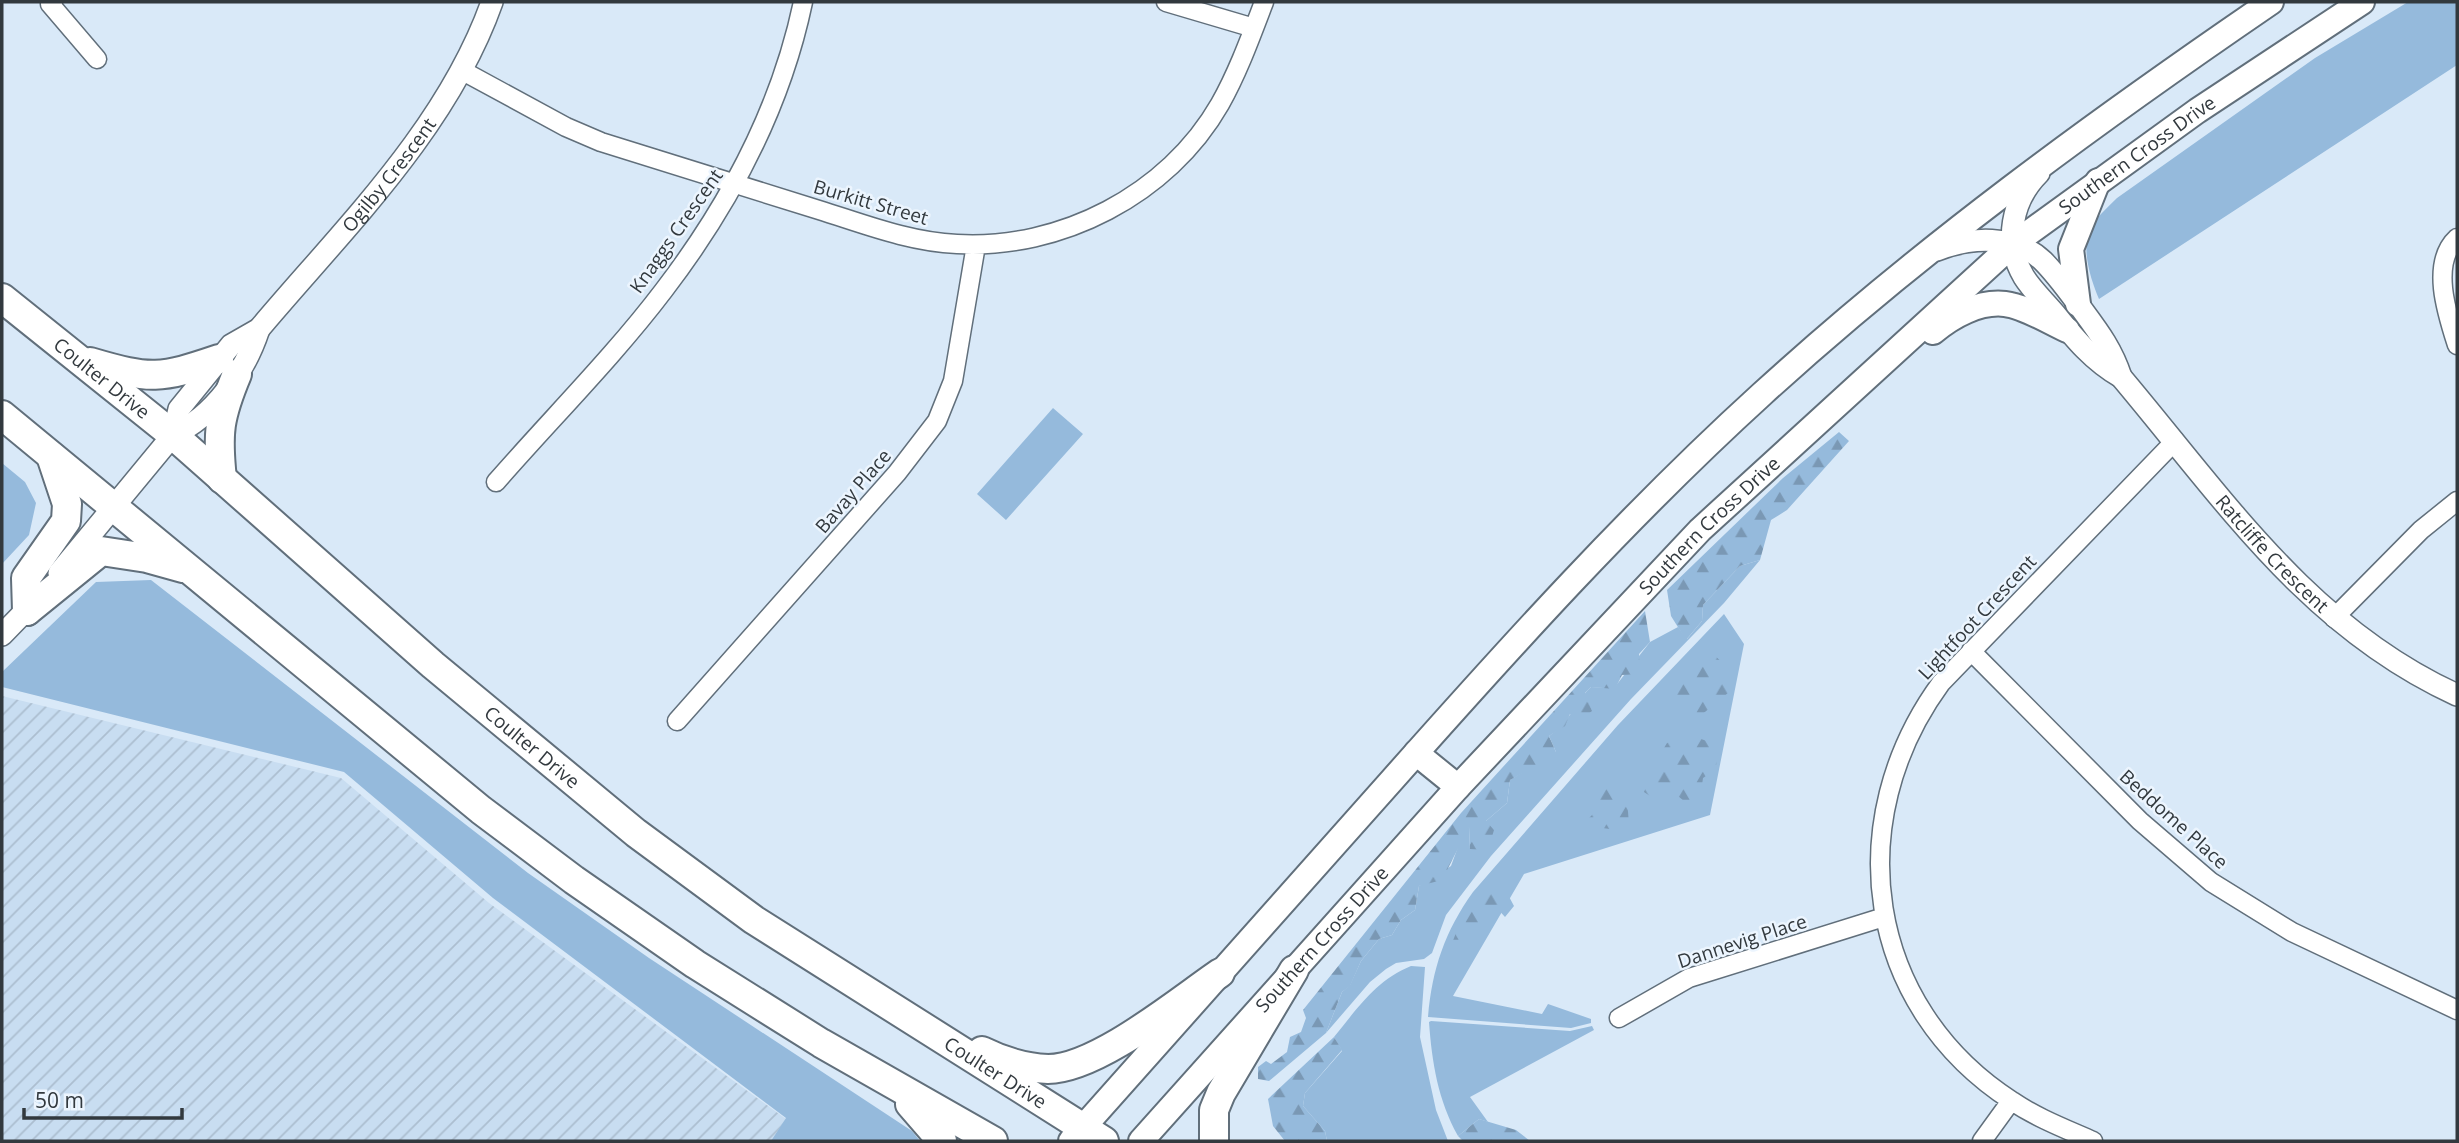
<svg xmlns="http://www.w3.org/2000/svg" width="2459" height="1143" font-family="'Open Sans',sans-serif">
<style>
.industrial{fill:url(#industrial-furrows)}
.grass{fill:#95badc}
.forest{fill:url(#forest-firs)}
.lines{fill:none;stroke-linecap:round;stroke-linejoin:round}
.minor-casing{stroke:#616f7b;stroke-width:21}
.tertiary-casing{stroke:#616f7b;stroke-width:24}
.secondary-casing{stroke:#616f7b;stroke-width:28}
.primary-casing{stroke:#616f7b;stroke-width:32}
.minor{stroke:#fff;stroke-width:18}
.tertiary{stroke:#fff;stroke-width:21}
.secondary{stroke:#fff;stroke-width:24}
.primary{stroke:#fff;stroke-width:28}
.labels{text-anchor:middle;stroke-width:5;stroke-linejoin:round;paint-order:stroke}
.street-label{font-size:19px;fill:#32393e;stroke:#ecf5fe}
</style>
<defs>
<pattern id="industrial-furrows" width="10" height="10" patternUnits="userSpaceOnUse" patternTransform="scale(1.75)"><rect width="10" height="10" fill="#c8ddf1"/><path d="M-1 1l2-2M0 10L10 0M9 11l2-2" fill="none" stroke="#acbed0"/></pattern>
<pattern id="forest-firs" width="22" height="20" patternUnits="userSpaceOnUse" patternTransform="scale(1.75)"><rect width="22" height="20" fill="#95badc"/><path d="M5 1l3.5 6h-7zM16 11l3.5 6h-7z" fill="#7a98b4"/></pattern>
</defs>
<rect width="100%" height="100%" fill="#d9e9f8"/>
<path class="industrial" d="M 2,696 L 341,778 L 489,903 L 786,1119 L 771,1141 L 2,1141 Z"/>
<path class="grass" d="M 2408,2 L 2457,2 L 2457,65 L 2099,299 C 2090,278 2079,243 2093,223 C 2100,214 2109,206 2117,198 L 2315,58 Z
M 1053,408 L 1083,434 L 1006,520 L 977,494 Z
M 2,463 L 25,482 L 36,503 L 29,535 L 2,564 Z
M 1760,560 L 1724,603 L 1631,699 L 1491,856 L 1446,915 L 1432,953 L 1424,959 L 1396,963 L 1386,969 L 1370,982 L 1326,1033 L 1342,992 L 1350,985 L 1361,961 L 1379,939 L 1392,935 L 1401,920 L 1415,910 L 1419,886 L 1451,866 L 1462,836 L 1469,826 L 1470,849 L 1486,821 L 1507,803 L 1510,780 L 1556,752 L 1549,736 C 1571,722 1573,704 1591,687 L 1614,688 L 1650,642 L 1678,627 L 1687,639 L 1702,621 L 1703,605 L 1740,566 Z
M 151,580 L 528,873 L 649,958 L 912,1131 L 920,1141 L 771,1141 L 786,1118 L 493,898 L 344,772 L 2,687 L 2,672 L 96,582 Z
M 1724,614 L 1744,644 L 1710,815 L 1524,874 L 1453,996 L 1542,1014 L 1548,1004 L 1591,1019 L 1591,1023 L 1571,1028 L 1428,1017 C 1432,969 1445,931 1473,892 L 1618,725 Z
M 1411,966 L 1425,967 L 1420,1037 L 1436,1110 L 1448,1141 L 1327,1141 L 1325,1131 L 1303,1106 L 1305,1093 L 1342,1051 L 1334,1037 C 1357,1009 1376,980 1411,966 Z
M 1431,1021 L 1570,1031 L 1592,1026 L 1594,1030 L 1470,1097 L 1488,1122 L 1479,1119 L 1458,1136 C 1438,1100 1432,1063 1429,1022 Z"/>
<path class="forest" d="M 1839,432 L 1849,441 L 1787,510 L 1771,520 L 1760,560 L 1740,566 L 1703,605 L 1702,621 L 1686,640 L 1671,616 L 1667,590 L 1783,478 Z
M 1645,611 L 1650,642 L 1639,654 L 1640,674 L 1622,675 L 1615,689 L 1591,687 L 1585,693 L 1592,711 L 1583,718 L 1570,714 L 1565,726 L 1549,736 L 1556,752 L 1555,765 L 1537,780 L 1523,773 L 1510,780 L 1507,803 L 1486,821 L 1494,830 L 1488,850 L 1470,849 L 1469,827 L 1442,880 L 1419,886 L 1415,910 L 1401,920 L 1392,935 L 1379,939 L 1361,961 L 1350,986 L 1342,992 L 1326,1033 L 1269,1081 L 1258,1079 L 1258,1067 L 1266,1061 L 1271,1064 L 1287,1052 L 1290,1037 L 1301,1032 L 1306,1018 L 1303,1010 L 1461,813 Z
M 1705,647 L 1724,664 L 1728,693 L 1694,721 L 1665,692 L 1679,680 L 1681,672 L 1694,667 L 1693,655 Z
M 1689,735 L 1707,741 L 1717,761 L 1715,770 L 1703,778 L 1700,799 L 1690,806 L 1678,796 L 1668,808 L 1644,792 L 1650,771 L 1667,743 Z
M 1613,787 L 1627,798 L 1629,825 L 1625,831 L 1595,827 L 1586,821 L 1598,809 L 1591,797 L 1599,788 Z
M 1489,881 L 1506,891 L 1514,906 L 1505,917 L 1495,906 L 1491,919 L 1460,953 L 1452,943 L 1462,918 Z
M 1334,1037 L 1342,1050 L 1305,1093 L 1303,1106 L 1325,1131 L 1327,1141 L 1285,1141 L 1273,1126 L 1268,1099 Z
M 1479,1119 L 1516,1130 L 1530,1141 L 1463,1141 L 1458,1136 Z"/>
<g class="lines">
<g class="minor-casing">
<path id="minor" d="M 53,2 L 50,4 L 97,59
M 1166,2 L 1254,28
M 461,70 L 566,127 L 601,142 C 673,165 746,187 819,210 C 864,224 909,242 957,244 C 1060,250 1168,195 1220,104 C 1238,72 1251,36 1264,2
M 2457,238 C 2430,263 2447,314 2457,345
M 496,482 C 551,419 614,356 664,290 C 729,205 781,107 803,2
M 2334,618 L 2421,530 L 2457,501
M 1971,651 L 2140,821 L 2211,882 L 2292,932 L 2457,1010
M 677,721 L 897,473 L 937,421 L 953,381 L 976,245
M 1619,1018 L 1689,978 L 1884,917
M 1982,1141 L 2011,1101
M 2093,1141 C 2066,1129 2037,1118 2012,1101 C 1865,1006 1840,821 1941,683 L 2175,441"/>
</g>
<g class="tertiary-casing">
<g id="tertiary">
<path id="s1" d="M 2039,173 C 2012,200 2003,242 2024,277 C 2032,290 2045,302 2055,314 C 2075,339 2093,361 2121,377 C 2223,498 2308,627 2457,695"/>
<path d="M 1937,250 C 1970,237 2015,234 2043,261 C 2057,275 2069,292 2081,308 C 2098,331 2112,349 2121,377"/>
<path id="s2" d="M 173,435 L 179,409 L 231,345 L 259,329 C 344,228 447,129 492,2"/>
<path d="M 59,573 L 173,435 C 214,416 245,372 259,329"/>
<path d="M 2,635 L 36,600"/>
</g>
</g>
<g class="secondary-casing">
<g id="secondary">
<path d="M 2078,304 L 2071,249 L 2098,181"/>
<path d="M 1933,332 C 1952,316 1979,301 2005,304 C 2024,306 2049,322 2067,330"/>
<path d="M 1416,753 L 1458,787"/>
<path d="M 1071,1141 C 1179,1021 1286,900 1393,779 C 1511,646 1630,514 1762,394 C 1921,249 2094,123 2271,2"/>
<path id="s3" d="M 1141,1141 L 1458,787 L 1700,530 L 2012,245 L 2197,111 L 2362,2"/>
</g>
</g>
<g class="primary-casing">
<g id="primary">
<path id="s4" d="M 2,298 L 173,435 L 433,665 L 636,833 L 754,920 L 1104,1141"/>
<path d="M 90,362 C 151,380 160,379 219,359"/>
<path d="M 2,415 L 481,810 L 574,880 L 695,964 L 821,1043 L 993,1141"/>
<path d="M 222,479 C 217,433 219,417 237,374"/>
<path d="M 27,611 L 101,551 L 147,558 L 183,568"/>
<path d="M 27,611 L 26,578 L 66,521 L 67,504 L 51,456"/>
<path d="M 982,1051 C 1002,1061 1025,1068 1048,1069 C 1097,1069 1179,1001 1220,973"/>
<path d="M 910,1104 L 942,1141"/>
<path d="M 1214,1141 L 1214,1110 L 1221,1093 L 1294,970"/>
</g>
</g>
<use href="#minor" class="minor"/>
<use href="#tertiary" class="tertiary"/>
<use href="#secondary" class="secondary"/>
<use href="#primary" class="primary"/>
</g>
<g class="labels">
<g class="street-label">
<text dy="7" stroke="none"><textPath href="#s3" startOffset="1405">Southern Cross Drive</textPath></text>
<text dy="7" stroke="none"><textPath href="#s2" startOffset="343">Ogilby Crescent</textPath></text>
<text transform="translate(871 202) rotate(16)" y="7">Burkitt Street</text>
<text transform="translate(676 231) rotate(-55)" y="7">Knaggs Crescent</text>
<text dy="7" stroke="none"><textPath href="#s4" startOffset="128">Coulter Drive</textPath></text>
<text transform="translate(853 491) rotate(-49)" y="7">Bavay Place</text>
<text dy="7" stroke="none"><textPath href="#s3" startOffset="838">Southern Cross Drive</textPath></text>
<text dy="7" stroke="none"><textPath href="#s1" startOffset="486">Ratcliffe Crescent</textPath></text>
<text transform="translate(1977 617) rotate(-47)" y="7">Lightfoot Crescent</text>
<text dy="7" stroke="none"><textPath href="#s4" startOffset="695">Coulter Drive</textPath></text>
<text transform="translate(2174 819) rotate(42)" y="7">Beddome Place</text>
<text dy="7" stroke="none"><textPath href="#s3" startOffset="271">Southern Cross Drive</textPath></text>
<text transform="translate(1742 941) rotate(-18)" y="7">Dannevig Place</text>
<text dy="7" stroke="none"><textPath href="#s4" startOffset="1262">Coulter Drive</textPath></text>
</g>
</g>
<rect width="2459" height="1143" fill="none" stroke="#32393e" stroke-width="7"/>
<path d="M24 1108v10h158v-10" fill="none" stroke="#32393e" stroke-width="3.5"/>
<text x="35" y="1108" font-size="21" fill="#32393e" stroke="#ecf5fe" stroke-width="5" paint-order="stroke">50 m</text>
</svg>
